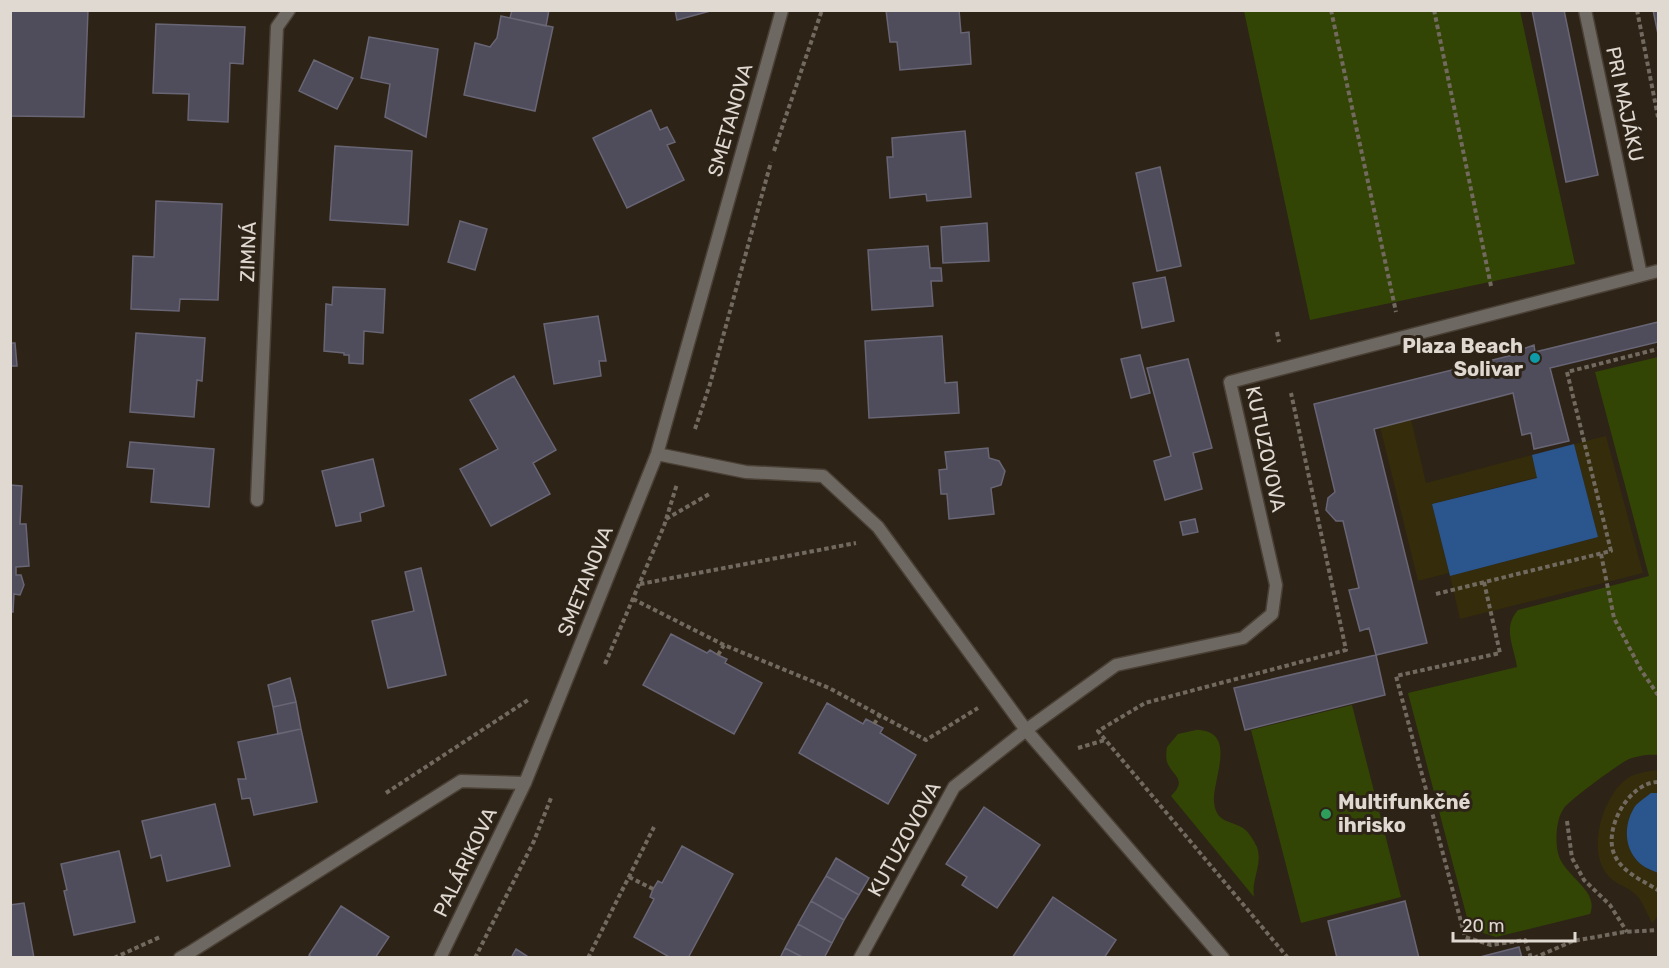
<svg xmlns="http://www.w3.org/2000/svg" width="1669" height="968" font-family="Rubik,sans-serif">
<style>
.green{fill:#324505}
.sand{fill:#342c0b}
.water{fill:#2b558d}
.building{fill:#4f4c5b;stroke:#686575;stroke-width:1.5}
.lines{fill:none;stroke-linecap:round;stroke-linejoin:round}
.street-casing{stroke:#4a4035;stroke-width:15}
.path{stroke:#72695f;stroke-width:4;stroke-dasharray:4.5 3;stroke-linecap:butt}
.street{stroke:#6d6862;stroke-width:12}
.culture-dot{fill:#0f9aa8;stroke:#2d2317;stroke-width:2}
.leisure-dot{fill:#2e9e5b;stroke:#2d2317;stroke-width:2}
.labels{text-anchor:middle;stroke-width:6;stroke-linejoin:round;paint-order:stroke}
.street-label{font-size:20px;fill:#e0d9d2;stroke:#2d2317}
.poi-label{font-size:20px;font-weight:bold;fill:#e0d9d2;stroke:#2d2317;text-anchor:end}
</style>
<rect width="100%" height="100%" fill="#2d2317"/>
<path class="green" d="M 1244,11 L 1520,11 L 1575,264 L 1310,320 Z
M 1658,357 L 1658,755 C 1649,754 1635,756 1627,760 C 1615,767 1572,798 1564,808 C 1556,819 1555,840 1558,853 C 1563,876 1600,890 1590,914 L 1496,937 L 1470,929 L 1408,693 L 1517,667 C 1514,646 1502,628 1518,610 L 1649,576 L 1595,372 Z
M 1352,705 L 1401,897 L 1301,923 L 1251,730 Z
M 1196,730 C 1239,730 1212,780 1214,802 C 1216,823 1230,820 1243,828 C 1249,832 1254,841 1257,847 C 1263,865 1251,879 1254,897 L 1171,796 C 1188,779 1173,777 1167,762 C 1166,758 1166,752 1167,747 L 1178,734 Z"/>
<path class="sand" d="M 1411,419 L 1426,483 L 1532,455 L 1538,477 L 1432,504 L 1449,573 L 1418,581 L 1380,427 Z
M 1606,436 L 1643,573 L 1460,619 L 1450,576 L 1598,537 L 1574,444 Z
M 1658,770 L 1658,793 L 1651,793 L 1648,869 L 1658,873 L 1658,916 L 1652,923 C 1647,914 1643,902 1636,895 C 1627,885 1612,885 1604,870 C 1589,845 1603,799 1624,781 C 1632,773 1648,771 1658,770 Z"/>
<path class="water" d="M 1574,444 L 1598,537 L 1450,576 L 1432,504 L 1537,478 L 1532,455 Z
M 1651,793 L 1658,793 L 1658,873 C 1651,870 1640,866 1635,858 C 1623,843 1625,820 1636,805 C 1640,801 1646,797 1651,793 Z"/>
<path class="building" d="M 11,10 L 88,10 L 84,117 L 10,116 Z
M 512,10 L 549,10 L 546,26 L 510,18 Z
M 675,10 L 714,10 L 677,20 Z
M 886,10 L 959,10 L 961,33 L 969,32 L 971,64 L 900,70 L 897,42 L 890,42 Z
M 1532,10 L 1564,10 L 1598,175 L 1566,182 Z
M 1653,10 L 1658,10 L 1658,34 Z
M 501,16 L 553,27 L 535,111 L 464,95 L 475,43 L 490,47 L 497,38 Z
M 156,24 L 245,27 L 243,64 L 230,63 L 228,122 L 188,120 L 189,94 L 153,93 Z
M 369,37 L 438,49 L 426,137 L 385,117 L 390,84 L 361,78 Z
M 314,60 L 353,78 L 337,109 L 299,91 Z
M 651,110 L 660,130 L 667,127 L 675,142 L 667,145 L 684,180 L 627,208 L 593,138 Z
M 965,131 L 971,197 L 927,201 L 926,194 L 890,198 L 887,157 L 893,157 L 892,138 Z
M 335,146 L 412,151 L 408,225 L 330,220 Z
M 1160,167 L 1181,266 L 1157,271 L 1136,173 Z
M 156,201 L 222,204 L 218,300 L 180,299 L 179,311 L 131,309 L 133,256 L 154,257 Z
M 460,221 L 487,229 L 475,270 L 448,262 Z
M 987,223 L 989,261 L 943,263 L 941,227 Z
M 928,246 L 930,268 L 941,268 L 942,281 L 931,281 L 933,306 L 872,310 L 868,250 Z
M 1165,277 L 1174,321 L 1142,328 L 1133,283 Z
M 333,287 L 385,289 L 383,333 L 364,331 L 363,364 L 349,363 L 349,355 L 344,355 L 344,353 L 324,351 L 326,304 L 332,305 Z
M 598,316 L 606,361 L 599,361 L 601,376 L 554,384 L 544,324 Z
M 1658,322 L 1658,342 L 1550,368 L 1569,441 L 1534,449 L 1531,433 L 1522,435 L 1513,393 L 1374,429 L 1427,643 L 1376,655 L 1369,628 L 1360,631 L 1349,590 L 1359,588 L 1343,521 L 1336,521 L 1326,510 L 1328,498 L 1335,492 L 1314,404 L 1521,353 L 1520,350 L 1534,345 L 1535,352 Z
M 136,333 L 205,338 L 202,381 L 197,380 L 194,417 L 130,412 Z
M 942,336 L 945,383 L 957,382 L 959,413 L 869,418 L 865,341 Z
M 10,343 L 15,343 L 17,366 L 10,366 Z
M 1140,355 L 1150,393 L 1131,398 L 1121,359 Z
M 1188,359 L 1212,448 L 1193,453 L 1202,489 L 1165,500 L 1154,461 L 1171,456 L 1147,368 Z
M 514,376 L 556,450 L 533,463 L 550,494 L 491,526 L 460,469 L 498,449 L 470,400 Z
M 130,442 L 214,449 L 209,507 L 151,502 L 154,469 L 127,467 Z
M 988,448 L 989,458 L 999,461 L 1005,471 L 1001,485 L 991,488 L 994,514 L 949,519 L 947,494 L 941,494 L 939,470 L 947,469 L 945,452 Z
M 373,459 L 384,506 L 360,513 L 361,521 L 336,526 L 322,471 Z
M 10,485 L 22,486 L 20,524 L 26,524 L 29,566 L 16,567 L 16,575 L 21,575 L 24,585 L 20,595 L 14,594 L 13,612 L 10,612 Z
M 1195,519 L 1198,532 L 1183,535 L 1180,522 Z
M 421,568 L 446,675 L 388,688 L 372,621 L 414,611 L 405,572 Z
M 671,634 L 707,653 L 710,650 L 718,655 L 727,659 L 725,663 L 762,683 L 734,734 L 643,685 Z
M 1376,655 L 1385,695 L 1245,730 L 1234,688 Z
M 290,678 L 296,702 L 273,707 L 268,685 Z
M 296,702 L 301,729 L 278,734 L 273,707 Z
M 827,703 L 863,724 L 866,719 L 883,728 L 880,733 L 916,755 L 888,804 L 799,753 Z
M 301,729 L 317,802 L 254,815 L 250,798 L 242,799 L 238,779 L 246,779 L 238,742 Z
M 215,804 L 230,866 L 167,881 L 161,855 L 151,858 L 142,821 Z
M 984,807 L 1040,845 L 997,908 L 962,885 L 967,877 L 946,864 Z
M 682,846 L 733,874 L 688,958 L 671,958 L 634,937 L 654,899 L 650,897 L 653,889 L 658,881 L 662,883 Z
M 119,851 L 135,922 L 74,935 L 64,891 L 67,890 L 61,864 Z
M 836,858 L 869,878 L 859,895 L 826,876 Z
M 826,876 L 859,895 L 844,920 L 811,901 Z
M 1053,897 L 1116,940 L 1104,958 L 1012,958 Z
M 811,901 L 844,920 L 832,943 L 798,924 Z
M 1405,901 L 1419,958 L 1337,958 L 1328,921 Z
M 24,903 L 34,958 L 10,958 L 10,905 Z
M 341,906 L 389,937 L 375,958 L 313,958 L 309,955 Z
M 798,924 L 832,943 L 824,958 L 804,958 L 785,948 Z
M 1519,947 L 1522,958 L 1476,958 Z
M 785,948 L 804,958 L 780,958 Z
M 516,949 L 530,958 L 511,958 Z"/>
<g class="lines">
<g class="street-casing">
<path id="street" d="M 1585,10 L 1641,275
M 657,454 L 746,472 L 823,476 L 878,527 L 1026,730 L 1223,958
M 257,500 L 277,27 L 289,10
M 180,958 L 189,953 L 461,781 L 525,783
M 440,958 L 525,783 L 657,454 L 782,10
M 860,958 L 954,787 L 1026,730 L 1116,665 L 1243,638 L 1272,614 L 1276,585 L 1230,382 L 1658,271"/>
</g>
<path class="path" d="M 1331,10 L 1396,312
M 1434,10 L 1491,286
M 1637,10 L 1658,117
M 774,151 L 822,10
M 1277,332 L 1279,342
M 695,429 L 710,384 L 771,162
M 666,519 L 711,493
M 1601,554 L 1614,618 L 1641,670 L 1658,695
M 1484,582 L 1500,653 L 1396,676 L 1465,937 L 1491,945 L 1525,940 L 1531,958
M 640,584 L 856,543
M 1436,594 L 1611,551 L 1567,372 L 1658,349
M 633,599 L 724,645 L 829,688 L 926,740 L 978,708
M 718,655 L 724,645
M 605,664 L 664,526 L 677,484
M 874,724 L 880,715
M 1078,748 L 1105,740
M 1658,782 C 1629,782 1602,830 1615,856 C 1623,873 1644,881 1658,890
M 386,793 L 528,700
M 1567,821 L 1572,858 L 1584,880 L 1610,905 L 1627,932
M 629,877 L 653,889
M 114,958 L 160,937
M 475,958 L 534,841 L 551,798
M 588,958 L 654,827
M 1288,958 L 1098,731 L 1145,703 L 1346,650 L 1291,393
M 1534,958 L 1573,941 L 1624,932 L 1658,930
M 1658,958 L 1658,957"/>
<use href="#street" class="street"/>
</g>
<circle class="culture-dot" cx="1535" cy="358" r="6"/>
<circle class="leisure-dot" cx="1326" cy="814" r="6"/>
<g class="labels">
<g class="street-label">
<text transform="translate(1625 104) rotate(78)" y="7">PRI MAJÁKU</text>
<text transform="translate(730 120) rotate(-74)" y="7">SMETANOVA</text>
<text transform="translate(248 252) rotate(-88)" y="7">ZIMNÁ</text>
<text transform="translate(1266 449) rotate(78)" y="7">KUTUZOVOVA</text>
<text transform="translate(585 581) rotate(-68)" y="7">SMETANOVA</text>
<text transform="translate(904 839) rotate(-61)" y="7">KUTUZOVOVA</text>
<text transform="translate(465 862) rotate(-64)" y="7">PALÁRIKOVA</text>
</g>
<g class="poi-label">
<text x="1523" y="353">Plaza Beach<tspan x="1523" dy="23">Solivar</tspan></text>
<text x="1338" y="809" text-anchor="start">Multifunkčné<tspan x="1338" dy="23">ihrisko</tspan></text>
</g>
</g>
<rect width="1669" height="968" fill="none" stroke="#e0d9d2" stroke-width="24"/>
<path d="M1453 932v9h122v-9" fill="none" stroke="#e0d9d2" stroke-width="3"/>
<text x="1462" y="932" font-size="18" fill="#e0d9d2" stroke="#2d2317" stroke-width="4.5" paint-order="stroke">20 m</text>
</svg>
